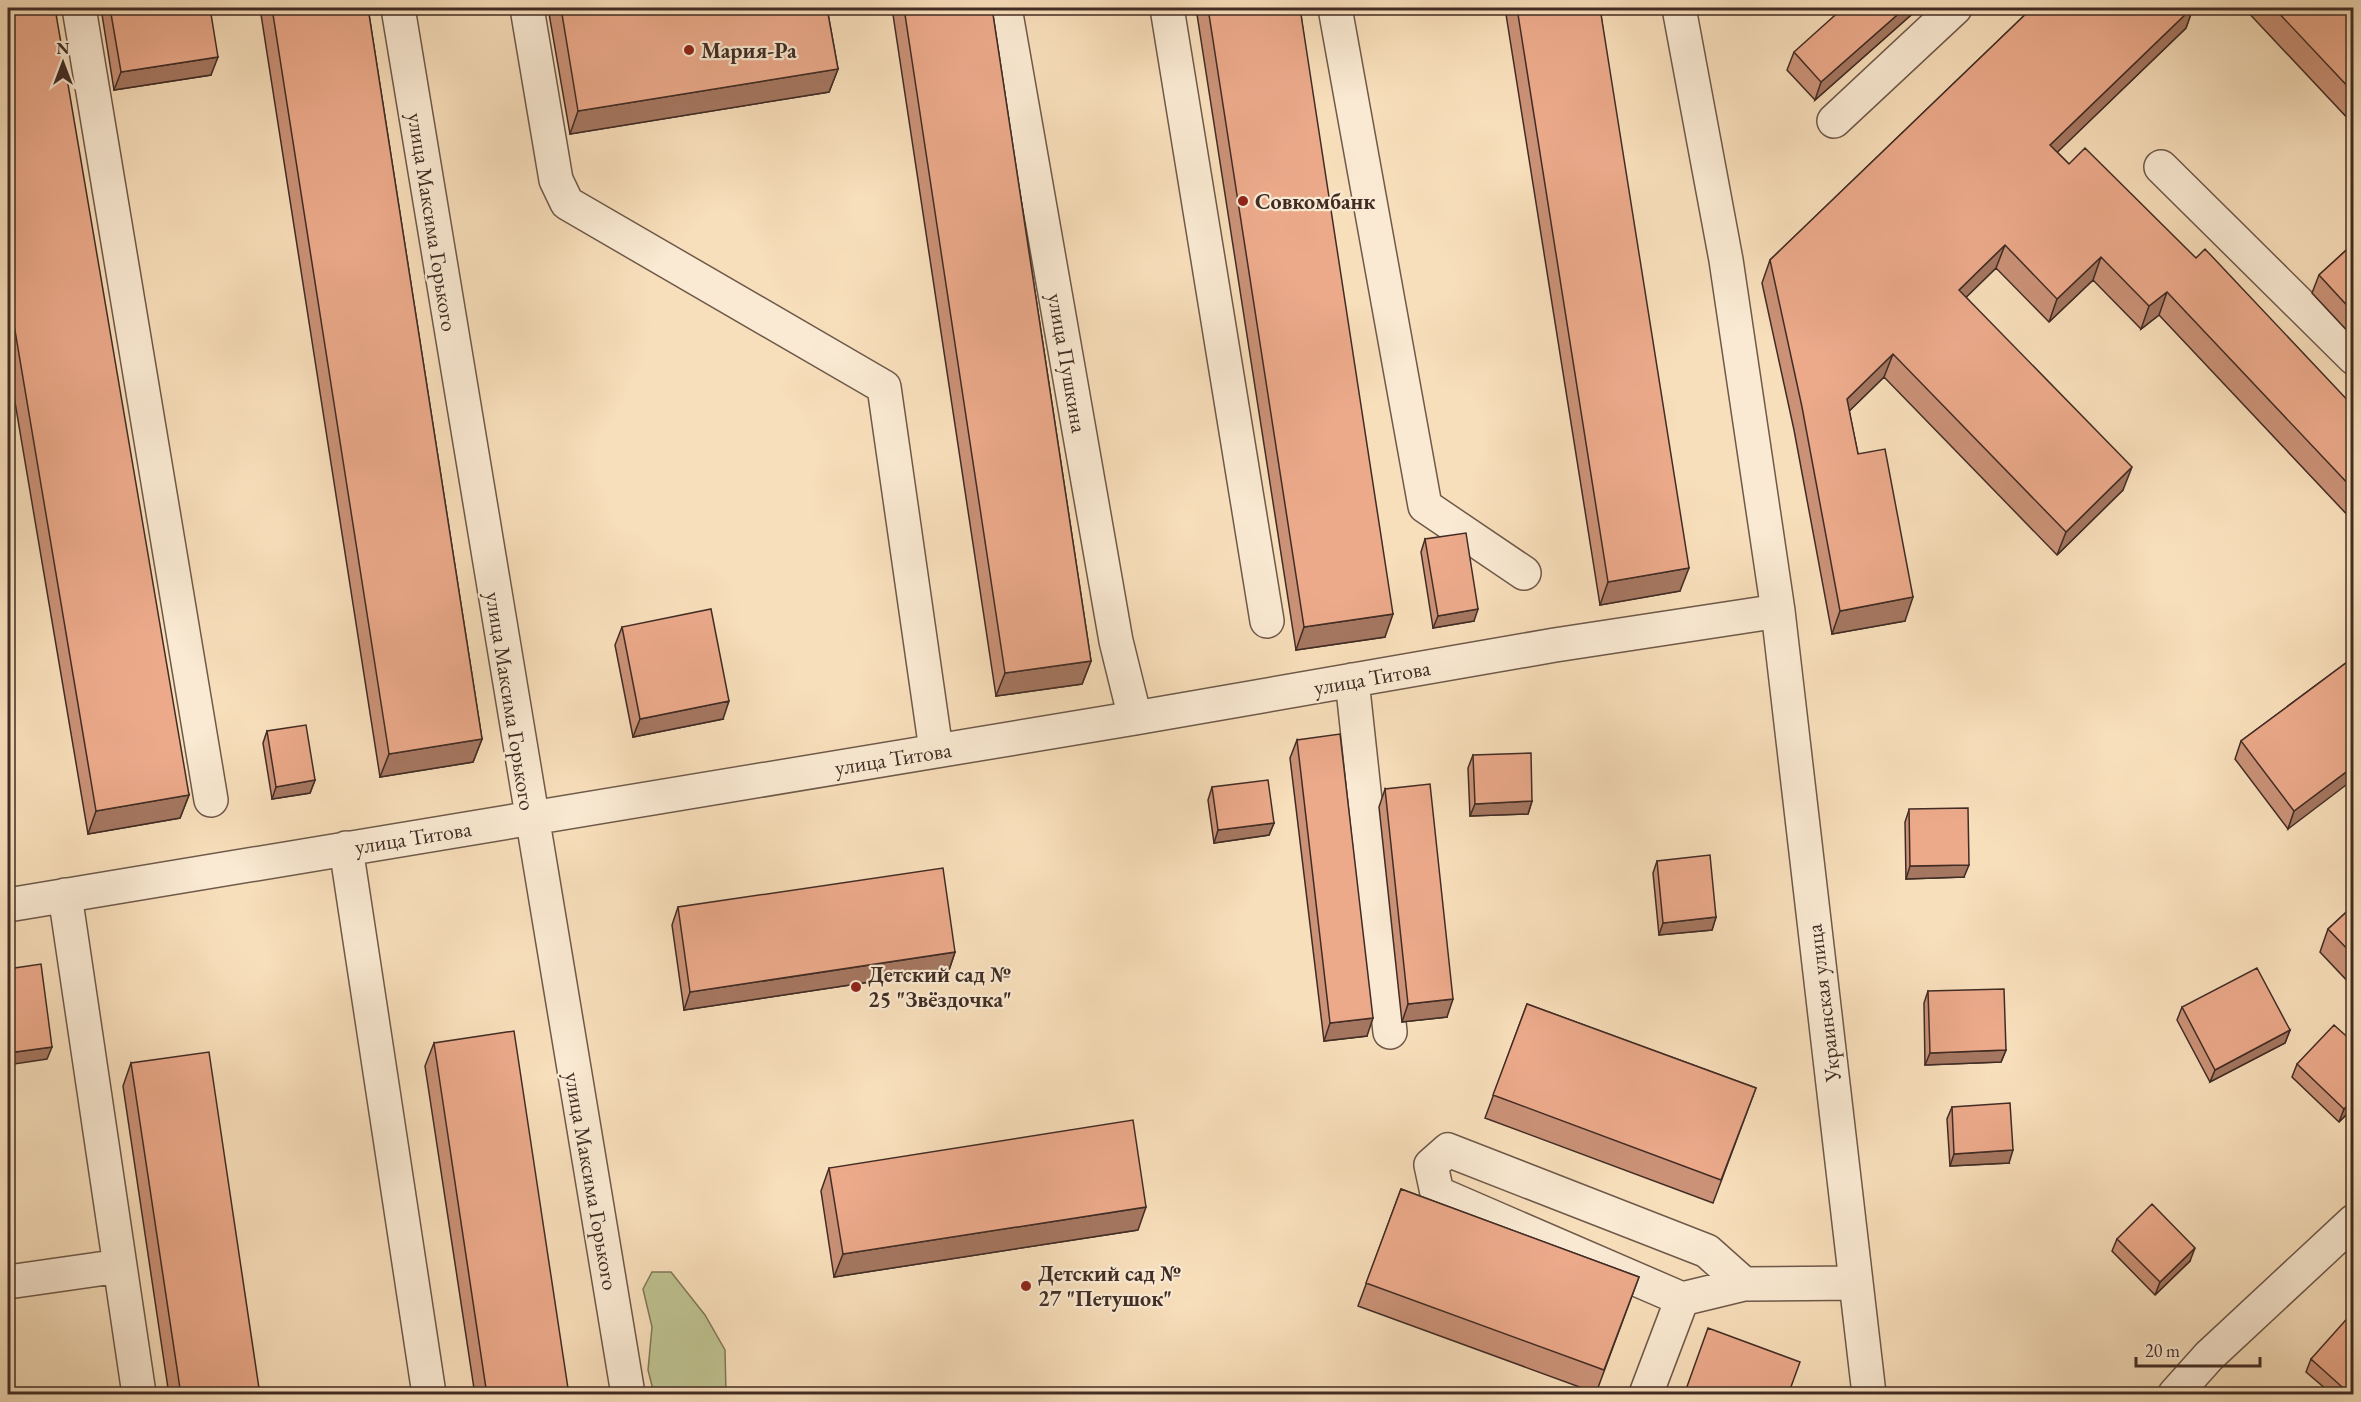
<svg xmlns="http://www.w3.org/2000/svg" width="2361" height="1402" font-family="'EB Garamond',serif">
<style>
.green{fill:#bec290;stroke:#80775a;stroke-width:1.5}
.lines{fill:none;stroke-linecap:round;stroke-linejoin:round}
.minor-casing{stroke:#6f594a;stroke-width:36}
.minor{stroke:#faead3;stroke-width:33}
.wall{fill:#cb9278;stroke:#412c25;stroke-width:1.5}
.shaded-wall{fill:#a57761;stroke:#412c25;stroke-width:1.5}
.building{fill:#ecaa8b;stroke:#412c25;stroke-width:1.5}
.poi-dot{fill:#8f2418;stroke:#faead3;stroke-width:2}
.labels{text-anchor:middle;stroke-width:4.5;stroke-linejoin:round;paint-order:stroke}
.poi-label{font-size:22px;font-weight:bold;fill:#412c25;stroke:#faead3;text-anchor:start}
.street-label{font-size:22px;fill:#412c25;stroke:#faead3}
</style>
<rect width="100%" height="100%" fill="#f8dfbb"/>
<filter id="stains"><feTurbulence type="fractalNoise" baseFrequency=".00333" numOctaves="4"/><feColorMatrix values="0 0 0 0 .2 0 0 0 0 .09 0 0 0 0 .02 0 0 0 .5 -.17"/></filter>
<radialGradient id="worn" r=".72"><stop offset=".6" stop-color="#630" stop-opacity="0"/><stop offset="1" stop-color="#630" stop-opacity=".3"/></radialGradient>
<path class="green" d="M 652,1272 L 671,1272 L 705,1315 L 725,1350 L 726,1394 L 654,1394 L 648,1370 L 652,1327 L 643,1289 Z"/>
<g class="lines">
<g class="minor-casing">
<path id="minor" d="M 79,8 L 211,800
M 398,8 L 628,1394
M 527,8 L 556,180 L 567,203 L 884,387 L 936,750
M 1005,8 L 1116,641 L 1135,718
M 1167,8 L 1267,621
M 1335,8 L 1425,506 L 1524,573
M 1679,8 L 1726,260 L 1778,611 L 1869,1394
M 1834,121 L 1955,8
M 2161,167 L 2354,358
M 1352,680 L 1390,1032
M 346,848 L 429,1394
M 65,895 L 139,1394
M 8,905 L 1135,718 L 1555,645 L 1778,611
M 8,1282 L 120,1266
M 1682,1299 L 1744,1284
M 1646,1394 L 1682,1299 L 1437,1193 L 1431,1165 L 1448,1150 L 1707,1251 L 1744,1284 L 1856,1283
M 2175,1394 L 2209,1356 L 2354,1221"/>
</g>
<use href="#minor" class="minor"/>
</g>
<path class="wall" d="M 8,8 L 189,795 L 180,818 L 88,834 L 8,361 Z
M 101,8 L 210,8 L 211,75 L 114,90 Z
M 260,8 L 368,8 L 482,739 L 473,762 L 380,777 Z
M 548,8 L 827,8 L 838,69 L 829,92 L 570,134 Z
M 892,8 L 992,8 L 1091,661 L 1082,684 L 996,696 Z
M 1196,8 L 1300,8 L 1385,637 L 1296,650 Z
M 1505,8 L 1600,8 L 1680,591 L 1600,605 Z
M 1919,8 L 1815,100 L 1787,70 L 1794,52 Z
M 2032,8 L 2193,8 L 2186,28 L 2057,152 L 2069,164 L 2196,258 L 2354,407 L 2354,522 L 2159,315 L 2141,329 L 2093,280 L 2049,322 L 1996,268 L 1966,297 L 2123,490 L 2057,555 L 1884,377 L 1849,411 L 1858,454 L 1905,621 L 1832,634 L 1794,430 L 1762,283 L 1770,260 Z
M 2244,8 L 2354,8 L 2354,125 Z
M 2354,243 L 2354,338 L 2312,293 L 2319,275 Z
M 1425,539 L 1474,621 L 1433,628 L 1421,552 Z
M 622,627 L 723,719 L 633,737 L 615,645 Z
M 2354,657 L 2288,829 L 2235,759 L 2241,741 Z
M 267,731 L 315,780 L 310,793 L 272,799 L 263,743 Z
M 1297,740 L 1367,1036 L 1324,1041 L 1290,758 Z
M 1473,755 L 1532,801 L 1528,814 L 1470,816 L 1468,768 Z
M 1212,787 L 1274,823 L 1269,835 L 1214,843 L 1208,800 Z
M 1385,789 L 1447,1017 L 1402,1022 L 1379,807 Z
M 1909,810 L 1964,877 L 1906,879 L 1905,822 Z
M 1657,861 L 1716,917 L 1712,930 L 1659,935 L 1653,873 Z
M 2354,905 L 2354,988 L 2320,952 L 2328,929 Z
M 678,907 L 955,952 L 949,970 L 684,1010 L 672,925 Z
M 1928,991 L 2006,1050 L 2001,1062 L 1925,1065 L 1924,1003 Z
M 1527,1004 L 1756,1088 L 1713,1203 L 1485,1118 Z
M 2182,1007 L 2290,1030 L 2285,1043 L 2210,1082 L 2177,1020 Z
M 434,1043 L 569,1395 L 475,1395 L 425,1066 Z
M 2354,1043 L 2354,1107 L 2339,1122 L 2292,1077 L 2297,1064 Z
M 131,1063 L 260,1395 L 169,1395 L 123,1086 Z
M 1952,1107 L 2009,1163 L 1950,1166 L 1947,1119 Z
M 829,1168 L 1138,1230 L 834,1277 L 821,1191 Z
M 1401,1189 L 1639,1277 L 1596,1393 L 1358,1306 Z
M 2117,1239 L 2190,1261 L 2155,1295 L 2112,1251 Z
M 2311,1359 L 2354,1395 L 2333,1395 L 2306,1372 Z"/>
<path class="shaded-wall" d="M 1905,8 L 1919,8 L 1815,100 L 1821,82 Z
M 2192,8 L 2193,8 L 2186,28 L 2041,168 L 2050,145 Z
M 218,57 L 211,75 L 114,90 L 121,72 Z
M 838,69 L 829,92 L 570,134 L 578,111 Z
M 2005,245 L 1996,268 L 1950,313 L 1959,290 Z
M 2101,257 L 2093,280 L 2049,322 L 2057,299 Z
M 2167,292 L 2159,315 L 2141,329 L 2149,306 Z
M 1893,354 L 1884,377 L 1838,422 L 1847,399 Z
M 2132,467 L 2123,490 L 2057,555 L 2066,532 Z
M 1689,568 L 1680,591 L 1600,605 L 1608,582 Z
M 1913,597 L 1905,621 L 1832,634 L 1840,611 Z
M 1478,609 L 1474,621 L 1433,628 L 1438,616 Z
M 1393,614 L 1385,637 L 1296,650 L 1304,627 Z
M 1091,661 L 1082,684 L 996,696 L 1005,673 Z
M 729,701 L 723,719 L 633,737 L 640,719 Z
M 482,739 L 473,762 L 380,777 L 389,754 Z
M 2354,766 L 2354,779 L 2288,829 L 2294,811 Z
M 315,780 L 310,793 L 272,799 L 276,787 Z
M 189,795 L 180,818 L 88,834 L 96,811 Z
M 1532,801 L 1528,814 L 1470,816 L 1475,804 Z
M 1274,823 L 1269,835 L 1214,843 L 1218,830 Z
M 1969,865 L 1964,877 L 1906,879 L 1910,866 Z
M 1716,917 L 1712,930 L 1659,935 L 1663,923 Z
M 955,952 L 949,970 L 684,1010 L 690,992 Z
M 1453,999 L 1447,1017 L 1402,1022 L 1408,1004 Z
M 1373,1018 L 1367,1036 L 1324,1041 L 1330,1023 Z
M 2290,1030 L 2285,1043 L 2210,1082 L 2215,1070 Z
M 52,1047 L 47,1059 L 8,1065 L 8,1053 Z
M 2006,1050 L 2001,1062 L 1925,1065 L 1930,1053 Z
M 2354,1099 L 2354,1107 L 2339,1122 L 2344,1109 Z
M 2013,1150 L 2009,1163 L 1950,1166 L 1954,1154 Z
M 1146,1207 L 1138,1230 L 834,1277 L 843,1254 Z
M 2195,1248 L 2190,1261 L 2155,1295 L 2160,1282 Z"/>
<path class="building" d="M 8,8 L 55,8 L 189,795 L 96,811 L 8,289 Z
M 110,8 L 210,8 L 218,57 L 121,72 Z
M 272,8 L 368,8 L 482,739 L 389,754 Z
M 561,8 L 827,8 L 838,69 L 578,111 Z
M 904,8 L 992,8 L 1091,661 L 1005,673 Z
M 1208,8 L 1300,8 L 1393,614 L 1304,627 Z
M 1517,8 L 1600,8 L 1689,568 L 1608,582 Z
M 1843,8 L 1905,8 L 1821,82 L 1794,52 Z
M 2032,8 L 2192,8 L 2050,145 L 2069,164 L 2085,148 L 2196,258 L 2205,249 L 2354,407 L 2354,490 L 2167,292 L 2149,306 L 2101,257 L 2057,299 L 2005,245 L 1959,290 L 2132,467 L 2066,532 L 1893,354 L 1847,399 L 1858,454 L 1885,449 L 1913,597 L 1840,611 L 1802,407 L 1770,260 Z
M 2274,8 L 2354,8 L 2354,93 Z
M 2354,243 L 2354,313 L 2319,275 Z
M 1466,533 L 1478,609 L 1438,616 L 1425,539 Z
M 711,609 L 729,701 L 640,719 L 622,627 Z
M 2354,657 L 2354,766 L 2294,811 L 2241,741 Z
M 306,725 L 315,780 L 276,787 L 267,731 Z
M 1340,734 L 1373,1018 L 1330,1023 L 1297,740 Z
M 1531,753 L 1532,801 L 1475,804 L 1473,755 Z
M 1268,780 L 1274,823 L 1218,830 L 1212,787 Z
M 1430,784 L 1453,999 L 1408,1004 L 1385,789 Z
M 1968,808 L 1969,865 L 1910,866 L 1909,809 Z
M 1710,855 L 1716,917 L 1663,923 L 1657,861 Z
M 943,868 L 955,952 L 690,992 L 678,907 Z
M 2354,905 L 2354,956 L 2328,929 Z
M 41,964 L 52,1047 L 8,1053 L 8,969 Z
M 2257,968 L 2290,1030 L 2215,1070 L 2182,1007 Z
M 2004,989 L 2006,1050 L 1930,1053 L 1928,991 Z
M 1527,1004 L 1756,1088 L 1721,1180 L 1493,1095 Z
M 2334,1025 L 2354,1043 L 2354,1099 L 2344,1109 L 2297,1064 Z
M 514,1031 L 569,1395 L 487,1395 L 434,1043 Z
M 209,1052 L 260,1395 L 181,1395 L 131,1063 Z
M 2010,1103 L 2013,1150 L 1954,1154 L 1952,1107 Z
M 1133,1120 L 1146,1207 L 843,1254 L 829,1168 Z
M 1401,1189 L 1639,1277 L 1604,1370 L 1366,1283 Z
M 2152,1204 L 2195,1248 L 2160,1282 L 2117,1239 Z
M 2352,1313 L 2354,1315 L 2354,1395 L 2351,1395 L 2311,1359 Z
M 1708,1328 L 1800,1362 L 1788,1395 L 1684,1395 Z"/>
<g class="poi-dot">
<circle cx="689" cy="50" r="6"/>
<circle cx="1243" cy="201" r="6"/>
<circle cx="856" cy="987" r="6"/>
<circle cx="1026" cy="1286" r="6"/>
</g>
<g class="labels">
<g class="poi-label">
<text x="701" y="58">Мария-Ра</text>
<text x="1255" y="209">Совкомбанк</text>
<text x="868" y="982">Детский сад №<tspan x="868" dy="25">25 "Звёздочка"</tspan></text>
<text x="1038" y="1281">Детский сад №<tspan x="1038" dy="25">27 "Петушок"</tspan></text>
</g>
<g class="street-label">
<text transform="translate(433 222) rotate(81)" y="8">улица Максима Горького</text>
<text transform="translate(1068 363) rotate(80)" y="8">улица Пушкина</text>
<text transform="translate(1372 677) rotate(-10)" y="8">улица Титова</text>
<text transform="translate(511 701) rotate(81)" y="8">улица Максима Горького</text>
<text transform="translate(893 758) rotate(-9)" y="8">улица Титова</text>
<text transform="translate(413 837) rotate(-9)" y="8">улица Титова</text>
<text transform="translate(1823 1003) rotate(-97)" y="8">Украинская улица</text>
<text transform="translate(592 1181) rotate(80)" y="8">улица Максима Горького</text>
</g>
</g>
<rect width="2361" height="1402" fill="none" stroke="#f8dfbb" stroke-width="30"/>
<rect x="9" y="9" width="2343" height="1384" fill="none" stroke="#412c25" stroke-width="3"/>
<rect x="15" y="15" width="2331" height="1372" fill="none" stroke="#412c25" stroke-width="1.5"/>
<g transform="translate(63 63)" stroke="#faead3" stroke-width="4.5" paint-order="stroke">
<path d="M0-4.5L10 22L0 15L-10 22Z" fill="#412c25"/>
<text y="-9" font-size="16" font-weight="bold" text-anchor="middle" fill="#412c25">N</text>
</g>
<path d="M2136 1357v9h124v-9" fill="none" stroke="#412c25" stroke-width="3"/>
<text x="2145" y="1357" font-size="18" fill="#412c25" stroke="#faead3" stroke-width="4.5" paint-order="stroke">20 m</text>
<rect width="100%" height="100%" filter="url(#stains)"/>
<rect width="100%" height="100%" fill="url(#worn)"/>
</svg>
